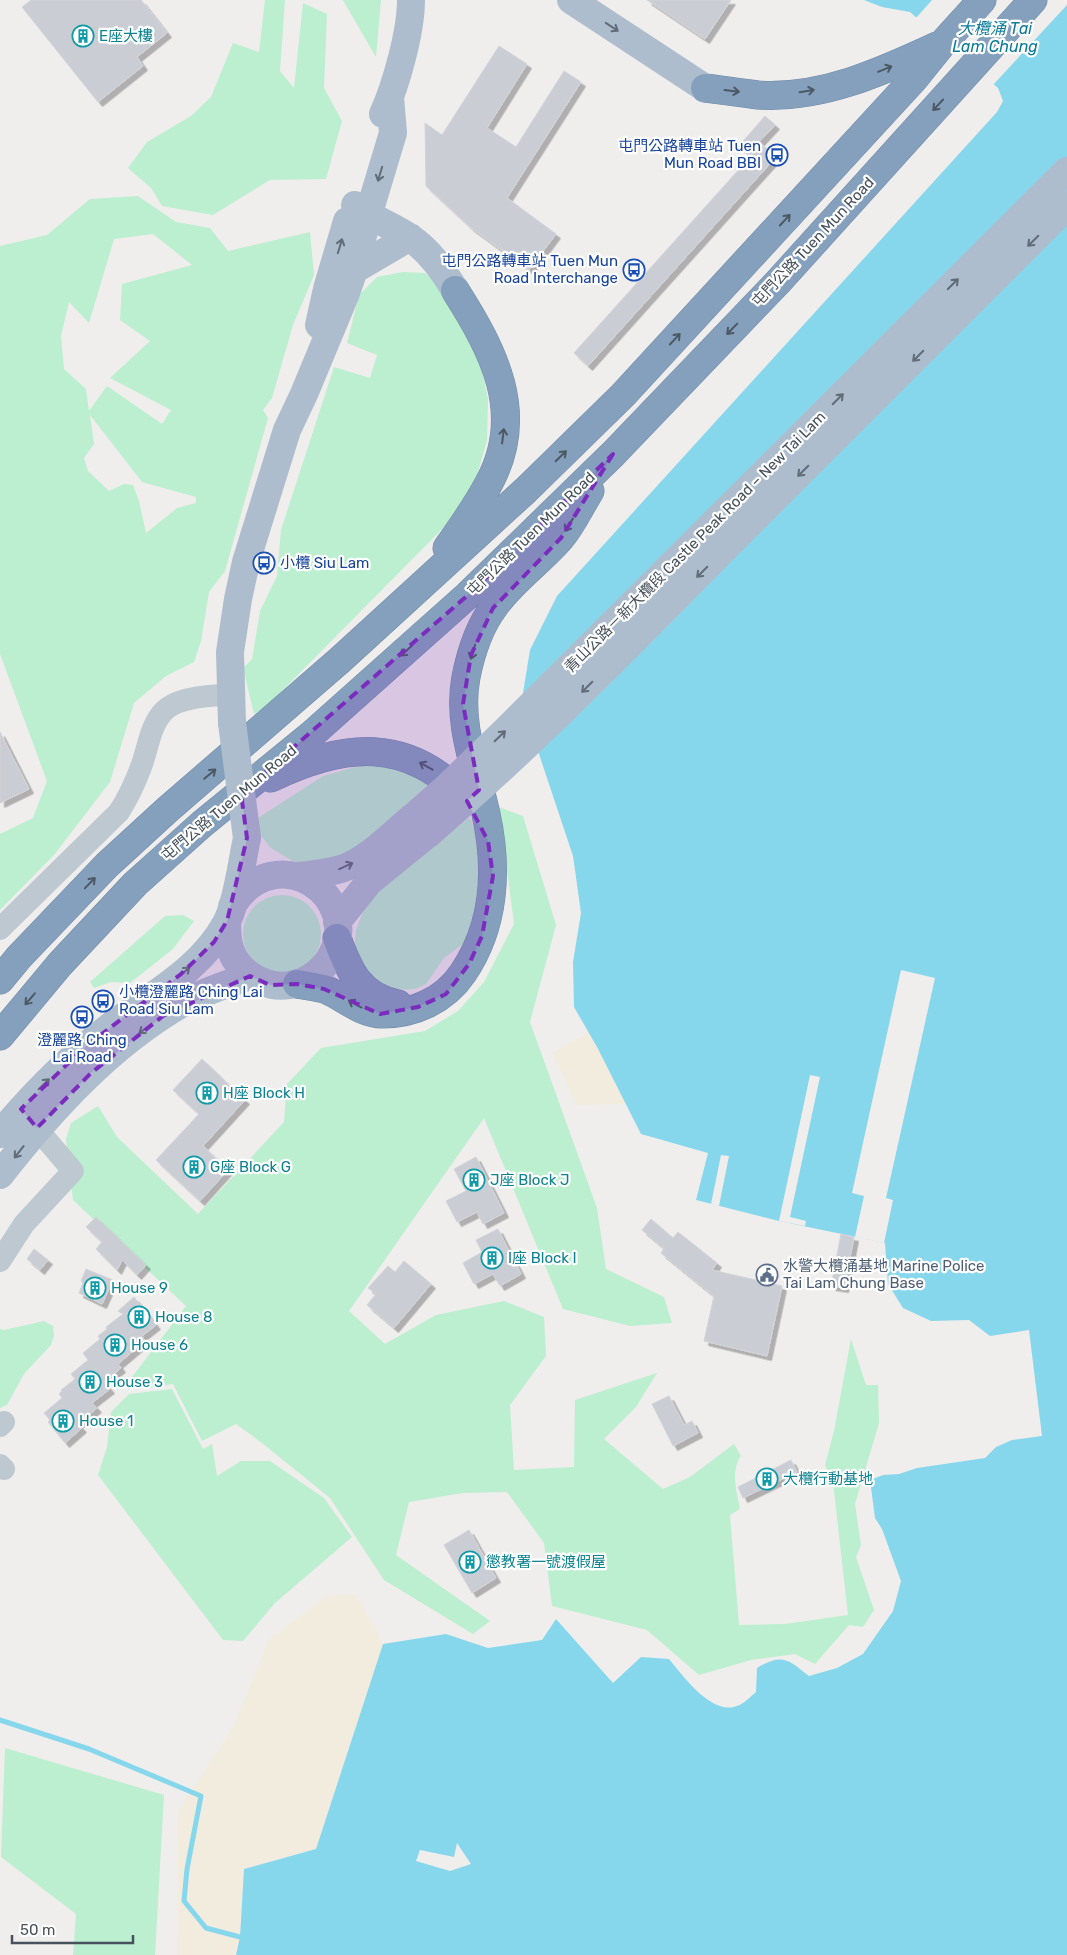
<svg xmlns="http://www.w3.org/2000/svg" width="1067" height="1955" font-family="Rubik,'Noto Sans TC',sans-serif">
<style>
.green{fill:#bbefcf;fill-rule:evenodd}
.sand{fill:#f2ecde}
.water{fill:#87d7ec;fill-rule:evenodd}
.pier{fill:#f0eded}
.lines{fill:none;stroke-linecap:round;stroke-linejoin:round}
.stream{stroke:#87d7ec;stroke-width:5}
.building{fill:#cacdd3;stroke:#d1d4d9;filter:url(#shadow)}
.highway-casing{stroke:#708ba9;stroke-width:29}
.minor{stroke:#bec8d0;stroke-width:22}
.major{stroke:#adbdcd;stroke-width:28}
.highway{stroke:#85a0bd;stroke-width:28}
.major-bridge{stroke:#adbdcd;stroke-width:28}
.oneway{stroke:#606c78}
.oneway2{stroke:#4c5965}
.marked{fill:#7b2cbf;fill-opacity:0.2;stroke:#7b2cbf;stroke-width:4;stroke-dasharray:10 6;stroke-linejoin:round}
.labels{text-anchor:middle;stroke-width:4.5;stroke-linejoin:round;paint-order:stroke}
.culture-label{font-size:15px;fill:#0d838f;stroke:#fff;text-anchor:start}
.transit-label{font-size:15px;fill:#164399;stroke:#fff;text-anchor:end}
.street-label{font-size:15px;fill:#46515b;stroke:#fff}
.service-label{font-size:15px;fill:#4e5e75;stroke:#fff;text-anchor:start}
.water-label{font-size:16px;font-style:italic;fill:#0c7b9a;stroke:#fff}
</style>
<defs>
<filter id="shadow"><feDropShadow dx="4.5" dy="4.5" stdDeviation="0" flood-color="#0004"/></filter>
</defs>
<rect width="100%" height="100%" fill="#f0eded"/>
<path class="green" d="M 265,0 L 285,0 L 280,71 L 294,88 L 303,3 L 327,14 L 324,88 L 342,121 L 326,179 L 270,180 L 213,215 L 162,206 L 151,188 L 128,168 L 147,142 L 191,116 L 211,97 L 233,43 L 259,52 Z
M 343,0 L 381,0 L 376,57 L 344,2 Z
M 138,196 L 176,222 L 210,228 L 228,251 L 310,232 L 314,275 L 293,325 L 272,398 L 263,410 L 268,418 L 225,571 L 209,592 L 201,641 L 194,662 L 166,676 L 134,703 L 110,782 L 54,855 L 0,910 L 0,834 L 33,818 L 47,781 L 0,654 L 0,246 L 47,235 L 90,199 ZM 153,234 L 192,265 L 122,284 L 120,320 L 150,341 L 110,378 L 171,410 L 162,424 L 107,386 L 89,411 L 86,389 L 64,369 L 61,336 L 69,302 L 89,323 L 114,239 ZM 90,415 L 142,482 L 196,497 L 196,503 L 177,508 L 146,533 L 139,501 L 133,485 L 124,484 L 109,491 L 88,471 L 84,458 L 94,444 Z
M 403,272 L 425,273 L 439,286 L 480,361 L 488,399 L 487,440 L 476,479 L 453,518 L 265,708 L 254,714 L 243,668 L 252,659 L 260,611 L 277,576 L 281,530 L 334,367 L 370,378 L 377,355 L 347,343 L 359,295 L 377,277 Z
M 376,761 L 433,781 L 358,847 L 333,860 L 313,862 L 294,862 L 271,848 L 261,836 L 255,820 L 323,776 Z
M 499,807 L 523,816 L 556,925 L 530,1022 L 597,1208 L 606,1269 L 664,1297 L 672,1323 L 630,1326 L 563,1309 L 484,1118 L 349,1311 L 385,1344 L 436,1315 L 504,1301 L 544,1317 L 546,1356 L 510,1405 L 514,1470 L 574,1467 L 575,1400 L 657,1373 L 636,1407 L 604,1439 L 663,1489 L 690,1477 L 734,1444 L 741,1456 C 730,1471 737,1492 740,1509 L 730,1515 L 739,1625 L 785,1624 L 848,1615 L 833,1482 L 825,1465 L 834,1431 L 851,1339 L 866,1385 L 878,1385 L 879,1423 L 855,1504 L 861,1545 L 856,1557 L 874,1610 L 863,1627 L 849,1625 L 815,1664 L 795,1654 L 751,1660 L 699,1675 L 647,1630 L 552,1606 L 544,1543 L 507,1492 L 463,1493 L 409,1502 L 396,1555 L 490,1621 L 473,1634 L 384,1580 L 330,1498 L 262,1443 L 236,1424 L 202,1441 L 173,1384 L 148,1388 L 132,1377 L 186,1306 L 73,1200 L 66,1139 L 71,1123 L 98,1106 L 117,1137 L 198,1214 L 284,1122 L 287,1084 L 321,1048 L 425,1031 L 458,1011 L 484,982 L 514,924 Z
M 470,817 L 478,841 L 483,891 L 467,941 L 444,958 L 426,984 L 415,989 L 393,990 L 374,981 L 356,955 L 355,942 L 356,930 L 362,914 L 373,897 L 389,882 Z
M243 934a39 39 0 1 1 78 0a39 39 0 1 1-78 0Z
M 183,915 L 194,921 L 173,949 L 130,983 L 111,982 L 94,988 L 90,982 L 165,916 Z
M 44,1321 L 53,1326 L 54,1336 L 51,1345 L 24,1374 L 7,1405 L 0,1408 L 0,1329 L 4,1330 Z
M 172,1389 L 203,1449 L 212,1444 L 217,1476 L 241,1461 L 270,1461 L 324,1498 L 352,1537 L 275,1603 L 243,1641 L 223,1640 L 98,1475 L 107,1447 L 111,1412 L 129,1394 Z
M 5,1748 L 164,1795 L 155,1955 L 73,1955 L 76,1914 L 1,1857 Z"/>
<path class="sand" d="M 589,1032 L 626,1104 L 577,1105 L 552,1053 Z
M 356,1594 L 383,1644 L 316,1849 L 244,1869 L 240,1937 L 236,1955 L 177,1955 L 178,1811 L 234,1725 L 270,1638 L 328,1596 Z"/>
<path class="water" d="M 864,0 L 1067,0 L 1067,1955 L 236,1955 L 240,1937 L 244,1869 L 316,1849 L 383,1644 L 446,1634 L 488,1648 L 542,1640 L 556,1619 L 613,1683 L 641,1657 L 669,1659 C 683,1676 712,1716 737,1706 C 744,1704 751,1696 756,1692 L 757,1668 C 782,1653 788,1659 809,1676 L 837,1668 L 863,1654 L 893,1611 L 901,1581 L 882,1529 L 875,1518 L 870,1480 L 883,1475 L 899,1474 L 917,1468 L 985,1458 L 996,1447 L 1012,1440 L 1042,1436 L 1029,1330 L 990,1336 L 969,1320 L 931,1321 L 903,1308 L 888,1284 L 885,1243 L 779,1221 L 696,1200 L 708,1153 L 641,1134 L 597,1047 L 574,1007 L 573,962 L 581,913 L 573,856 L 532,733 L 523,693 L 530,650 L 557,596 L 997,112 L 1003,101 L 998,88 L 910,12 L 882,7 ZM 457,1843 L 471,1864 L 450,1871 L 416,1861 L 420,1850 L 454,1857 Z"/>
<path class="pier" d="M 932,0 L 1067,0 L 1067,5 L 992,86 L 916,18 Z
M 901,970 L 935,978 L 886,1198 L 893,1200 L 884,1243 L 855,1237 L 864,1196 L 852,1193 Z
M 810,1075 L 820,1077 L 790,1217 L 806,1221 L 805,1226 L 779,1221 Z
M 721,1155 L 729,1156 L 719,1206 L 711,1204 Z"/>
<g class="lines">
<path class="stream" d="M 0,1720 L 89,1749 L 201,1796 L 187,1869 L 184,1901 L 206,1928 L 240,1937"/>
</g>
<path class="building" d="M 31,0 L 141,0 L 167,33 L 137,57 L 143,66 L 98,102 L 22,7 Z
M 647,0 L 731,0 L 705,39 Z
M 499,46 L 527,64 L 487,128 L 516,147 L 564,71 L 581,82 L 507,198 L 556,234 L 529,270 L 470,227 L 426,186 L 425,123 L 442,135 Z
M 765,116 L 775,125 L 759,142 L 776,157 L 588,366 L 574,353 L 751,156 L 739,146 Z
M 0,732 L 29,789 L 0,803 Z
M 202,1059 L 245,1100 L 203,1146 L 228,1170 L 200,1201 L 156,1160 L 199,1114 L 173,1090 Z
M 476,1157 L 504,1213 L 483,1224 L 477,1212 L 457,1222 L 446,1201 L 466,1191 L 454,1169 Z
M 96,1217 L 146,1265 L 137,1275 L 122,1260 L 117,1270 L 96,1249 L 102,1242 L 86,1227 Z
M 651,1219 L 673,1238 L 678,1232 L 717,1263 L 712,1270 L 782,1286 L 767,1356 L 704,1341 L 714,1296 L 661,1253 L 664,1248 L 642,1230 Z
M 498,1229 L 521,1274 L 500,1286 L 493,1274 L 474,1284 L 463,1263 L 482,1252 L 476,1240 Z
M 841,1234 L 854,1237 L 844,1288 L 831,1286 Z
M 34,1249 L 48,1260 L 40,1270 L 27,1259 Z
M 404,1261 L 431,1284 L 394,1328 L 367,1305 L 376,1294 L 368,1288 L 388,1266 L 395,1272 Z
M 86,1269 L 113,1280 L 102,1304 L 79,1293 L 83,1283 L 81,1281 Z
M 134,1297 L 156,1325 L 142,1336 L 145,1341 L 118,1364 L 121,1368 L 104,1382 L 110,1389 L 92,1403 L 97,1408 L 78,1424 L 82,1428 L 65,1443 L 48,1422 L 50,1420 L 44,1413 L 62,1398 L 59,1394 L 62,1391 L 61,1390 L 75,1379 L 71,1374 L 88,1360 L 83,1353 L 100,1339 L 98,1336 L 107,1329 L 106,1327 L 123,1314 L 118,1311 Z
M 669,1396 L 684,1425 L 692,1421 L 698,1433 L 673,1446 L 652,1404 Z
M 791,1460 L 797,1472 L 743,1498 L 738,1487 Z
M 469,1530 L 496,1578 L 472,1593 L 444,1545 Z"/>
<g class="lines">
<g class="highway-casing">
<path id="highway" d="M 705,88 C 722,90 740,93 758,95 C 822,99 881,72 937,46
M 447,548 C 462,527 477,506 489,483 C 527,413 493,350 455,290
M 271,778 C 344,743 407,736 466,799
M 337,938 C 349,971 360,997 398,1004
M 0,980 L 19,957 L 107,865 L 167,810 L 340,660 L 526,490 L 623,395 L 914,79 L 943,43 L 982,0
M 297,984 C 307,986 318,987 327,990 C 345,998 362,1014 382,1014 C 414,1014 445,1000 463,973 C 495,926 498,869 486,814 C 476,768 457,724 466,677 C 471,652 479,627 494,607 C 512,581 539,563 560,539 C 572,525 580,507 590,491
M 0,1036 L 60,964 L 135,884 L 202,824 L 311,735 L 468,595 L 613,454 L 778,282 L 1033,0"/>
</g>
<path class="minor" d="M 0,929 L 119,812 C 128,798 135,783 141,767 C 148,749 150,725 164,711 C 178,697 212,695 231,695
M 0,1261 L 24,1224 L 73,1171 L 28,1118
M 0,1426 L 4,1422
M 0,1465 L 4,1469"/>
<path class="major" d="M 571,0 L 705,88
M 383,114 C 396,85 411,32 411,0
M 355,205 C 372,219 391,225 409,237 C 429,250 443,270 455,290
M 354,270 L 410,237
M 319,325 L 327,289 L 347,221
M 736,537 L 1067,206
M 232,723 L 230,652 L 238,599 L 246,562 L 287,430 L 304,394 L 346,293 L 354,270 L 368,216 L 393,133 L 390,97
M 299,876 C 314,874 330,873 344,868 C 370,858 392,834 413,817
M 227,921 C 227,931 227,942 231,951 C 240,974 266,989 290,985 C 306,983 321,972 330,958 C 366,898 276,835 232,906
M 337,922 L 369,882 L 428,834
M 0,1134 C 32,1095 68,1059 108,1028 C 149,996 201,970 226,923 C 237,904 242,860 247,838
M 0,1175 C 52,1109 110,1045 183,1003 C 204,991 228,984 250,976"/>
<use href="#highway" class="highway"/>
<path class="major-bridge" d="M 232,723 L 247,838
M 413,817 L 447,787 L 506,730 L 1067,171
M 428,834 C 537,741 636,638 736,537"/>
</g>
<defs><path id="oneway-shaft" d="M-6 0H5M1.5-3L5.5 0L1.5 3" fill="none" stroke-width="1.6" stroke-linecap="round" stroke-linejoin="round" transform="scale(1.25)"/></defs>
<g class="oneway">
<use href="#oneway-shaft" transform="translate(612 27) rotate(33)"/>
<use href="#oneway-shaft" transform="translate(380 174) rotate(107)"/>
<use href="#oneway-shaft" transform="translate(1033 241) rotate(135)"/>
<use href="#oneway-shaft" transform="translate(340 246) rotate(-73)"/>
<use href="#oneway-shaft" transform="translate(953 284) rotate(-45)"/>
<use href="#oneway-shaft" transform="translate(918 356) rotate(135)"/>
<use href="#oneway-shaft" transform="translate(838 399) rotate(-45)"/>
<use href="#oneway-shaft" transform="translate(803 471) rotate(135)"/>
<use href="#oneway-shaft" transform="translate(702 572) rotate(135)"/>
<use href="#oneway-shaft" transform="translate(587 687) rotate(135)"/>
<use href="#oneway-shaft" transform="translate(500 736) rotate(-44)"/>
<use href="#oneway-shaft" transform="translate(346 866) rotate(-24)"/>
<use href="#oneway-shaft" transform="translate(184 972) rotate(-41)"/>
<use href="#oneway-shaft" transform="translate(145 1029) rotate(143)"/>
<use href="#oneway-shaft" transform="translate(44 1084) rotate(-44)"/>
<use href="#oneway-shaft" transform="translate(19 1152) rotate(128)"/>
</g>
<g class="oneway2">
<use href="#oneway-shaft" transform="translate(885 69) rotate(-22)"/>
<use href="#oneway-shaft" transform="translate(732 91) rotate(7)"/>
<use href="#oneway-shaft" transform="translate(807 91) rotate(-9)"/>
<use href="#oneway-shaft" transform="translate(938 105) rotate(133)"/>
<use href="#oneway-shaft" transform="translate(785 220) rotate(-47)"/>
<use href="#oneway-shaft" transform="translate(732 329) rotate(134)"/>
<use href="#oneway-shaft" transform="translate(675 339) rotate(-47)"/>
<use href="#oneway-shaft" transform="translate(503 436) rotate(-83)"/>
<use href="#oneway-shaft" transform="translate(561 456) rotate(-44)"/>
<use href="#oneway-shaft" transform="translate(569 525) rotate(122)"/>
<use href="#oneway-shaft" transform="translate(406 651) rotate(138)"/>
<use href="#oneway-shaft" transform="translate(473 652) rotate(107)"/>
<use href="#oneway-shaft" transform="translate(426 766) rotate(-151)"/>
<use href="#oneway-shaft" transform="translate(210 774) rotate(-40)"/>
<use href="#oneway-shaft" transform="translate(90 883) rotate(-46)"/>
<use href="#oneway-shaft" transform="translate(30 999) rotate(131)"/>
<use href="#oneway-shaft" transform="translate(355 1004) rotate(-152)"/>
</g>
<path class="marked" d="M 613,454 L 561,538 L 493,608 L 471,655 L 463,704 L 479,790 L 467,801 L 488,841 L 493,876 L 482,936 L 469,964 L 446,994 L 418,1007 L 380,1014 L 324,989 L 297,984 L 270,985 L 250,976 L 163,1016 L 91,1073 L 37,1128 L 21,1109 L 86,1046 L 181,974 L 214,942 L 227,921 L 247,838 L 241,793 L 468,595 Z"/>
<defs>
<g id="building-ring" transform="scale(1.125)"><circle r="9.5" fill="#fff" stroke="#0f9aa8" stroke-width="1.5"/><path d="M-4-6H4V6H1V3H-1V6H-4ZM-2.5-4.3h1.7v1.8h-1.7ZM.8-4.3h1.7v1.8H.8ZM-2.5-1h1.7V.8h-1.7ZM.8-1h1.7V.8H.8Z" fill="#0f9aa8"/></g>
<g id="bus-ring" transform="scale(1.125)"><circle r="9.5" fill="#fff" stroke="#1a4fb4" stroke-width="1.5"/><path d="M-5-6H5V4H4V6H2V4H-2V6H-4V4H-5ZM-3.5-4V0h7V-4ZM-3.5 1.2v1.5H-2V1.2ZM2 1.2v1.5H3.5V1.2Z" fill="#1a4fb4"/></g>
<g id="civic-ring" transform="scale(1.125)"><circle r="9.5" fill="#fff" stroke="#5c6f8a" stroke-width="1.5"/><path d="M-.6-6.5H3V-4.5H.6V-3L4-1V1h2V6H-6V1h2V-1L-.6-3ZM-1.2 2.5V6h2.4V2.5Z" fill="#5c6f8a"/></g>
</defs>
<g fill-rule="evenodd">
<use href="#building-ring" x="83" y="36"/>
<use href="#bus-ring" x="777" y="155"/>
<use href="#bus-ring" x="634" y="270"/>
<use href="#bus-ring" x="264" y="563"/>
<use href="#bus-ring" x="103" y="1001"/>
<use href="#bus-ring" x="82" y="1017"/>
<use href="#building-ring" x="207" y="1093"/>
<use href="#building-ring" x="194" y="1167"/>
<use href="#building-ring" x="474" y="1180"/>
<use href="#building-ring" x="492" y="1258"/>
<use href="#civic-ring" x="767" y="1275"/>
<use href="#building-ring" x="95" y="1288"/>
<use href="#building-ring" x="139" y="1317"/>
<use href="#building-ring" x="115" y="1345"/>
<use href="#building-ring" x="90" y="1382"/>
<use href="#building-ring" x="63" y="1421"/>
<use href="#building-ring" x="767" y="1479"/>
<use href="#building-ring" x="470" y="1562"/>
</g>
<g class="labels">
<g class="culture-label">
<text x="99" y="41">E座大樓</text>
<text x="223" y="1098">H座 Block H</text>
<text x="210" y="1172">G座 Block G</text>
<text x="490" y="1185">J座 Block J</text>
<text x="508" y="1263">I座 Block I</text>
<text x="111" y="1293">House 9</text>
<text x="155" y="1322">House 8</text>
<text x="131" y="1350">House 6</text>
<text x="106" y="1387">House 3</text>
<text x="79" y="1426">House 1</text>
<text x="783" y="1484">大欖行動基地</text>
<text x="486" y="1567">懲教署一號渡假屋</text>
</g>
<g class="transit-label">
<text x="761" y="151">屯門公路轉車站 Tuen<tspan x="761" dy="17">Mun Road BBI</tspan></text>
<text x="618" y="266">屯門公路轉車站 Tuen Mun<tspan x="618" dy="17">Road Interchange</tspan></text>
<text x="280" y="568" text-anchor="start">小欖 Siu Lam</text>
<text x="119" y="997" text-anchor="start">小欖澄麗路 Ching Lai<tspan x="119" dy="17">Road Siu Lam</tspan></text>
<text x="82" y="1045" text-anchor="middle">澄麗路 Ching<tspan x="82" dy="17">Lai Road</tspan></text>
</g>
<g class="street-label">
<text transform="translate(813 242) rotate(-47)" y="5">屯門公路 Tuen Mun Road</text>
<text transform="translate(531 534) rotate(-44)" y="5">屯門公路 Tuen Mun Road</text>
<text transform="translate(695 542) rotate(-45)" y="5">青山公路－新大欖段 Castle Peak Road – New Tai Lam</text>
<text transform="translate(229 803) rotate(-40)" y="5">屯門公路 Tuen Mun Road</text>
</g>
<g class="service-label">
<text x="783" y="1271">水警大欖涌基地 Marine Police<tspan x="783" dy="17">Tai Lam Chung Base</tspan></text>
</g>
<g class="water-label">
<text x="995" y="34">大欖涌 Tai<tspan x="995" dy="18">Lam Chung</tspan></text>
</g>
</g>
<path d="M12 1935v8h121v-8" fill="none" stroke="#46515b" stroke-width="2.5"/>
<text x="20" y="1935" font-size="15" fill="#46515b" stroke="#ffffff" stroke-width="4" paint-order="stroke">50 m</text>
</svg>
